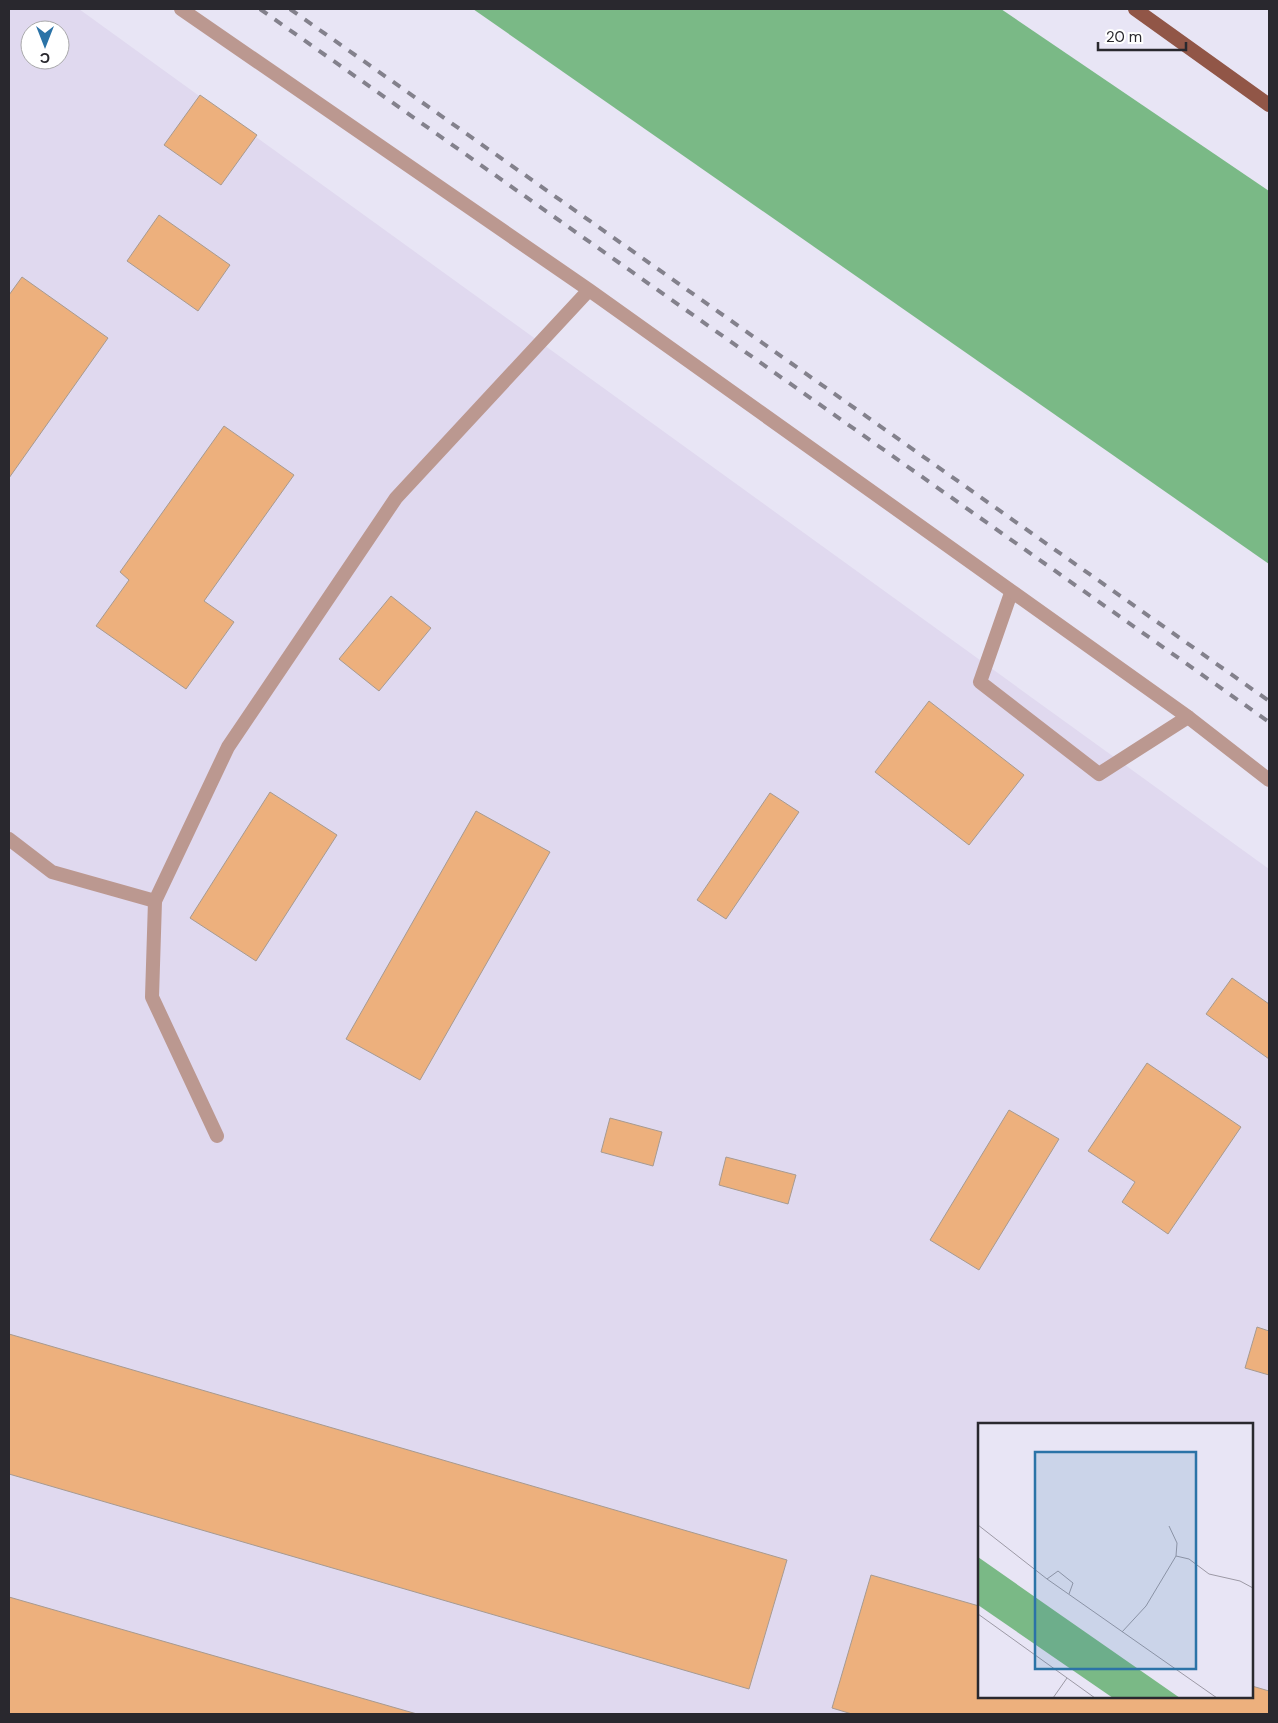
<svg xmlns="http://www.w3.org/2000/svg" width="1278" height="1723" font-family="'DM Sans',sans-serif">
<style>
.industrial{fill:#e0d9ef;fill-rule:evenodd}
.forest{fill:#7ab986}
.building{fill:#edb07d;stroke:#a79a90}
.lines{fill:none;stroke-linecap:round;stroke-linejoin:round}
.service{stroke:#bb9890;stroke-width:14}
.minor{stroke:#bb9890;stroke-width:14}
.primary{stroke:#915647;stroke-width:14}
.rail{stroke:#83818c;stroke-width:4;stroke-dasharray:9 9;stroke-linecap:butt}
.inset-road{fill:none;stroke:#9c99a5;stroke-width:1}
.view{fill:#2b73a7;fill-opacity:0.15;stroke:#2b73a7;stroke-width:2.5}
.inset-edge{fill:none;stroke:#29282e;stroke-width:2.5}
</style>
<rect width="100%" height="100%" fill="#e8e5f5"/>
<path class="industrial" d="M 9,9 L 79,9 L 1269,869 L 1269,1714 L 9,1714 ZM 30,30 L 60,30 L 60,60 L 30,60 ZM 979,1424 L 1252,1424 L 1252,1697 L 979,1697 Z"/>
<path class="forest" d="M 473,9 L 1001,9 L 1269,191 L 1269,564 Z"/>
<path class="building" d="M 200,95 L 257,135 L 221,185 L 164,145 Z
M 159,215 L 230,265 L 198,311 L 127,261 Z
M 22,277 L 108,338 L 9,478 L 9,295 Z
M 224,426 L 294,475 L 204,601 L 234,622 L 186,689 L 96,626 L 129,580 L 120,572 Z
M 391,596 L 431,628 L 379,691 L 339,659 Z
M 929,701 L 1024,775 L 969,845 L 875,772 Z
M 270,792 L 337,835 L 256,961 L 190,918 Z
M 770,793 L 799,812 L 726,919 L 697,900 Z
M 476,811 L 550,852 L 420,1080 L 346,1039 Z
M 1232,978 L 1269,1004 L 1269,1059 L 1206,1014 Z
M 1147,1063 L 1241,1127 L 1168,1234 L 1122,1202 L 1135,1182 L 1088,1151 Z
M 1009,1110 L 1059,1139 L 979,1270 L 930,1240 Z
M 610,1118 L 662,1132 L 653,1166 L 601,1152 Z
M 726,1157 L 796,1175 L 788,1204 L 719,1185 Z
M 1257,1327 L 1269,1331 L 1269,1375 L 1245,1368 Z
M 9,1334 L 787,1560 L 749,1689 L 9,1474 Z
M 871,1575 L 979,1606 L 979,1697 L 1252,1697 L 1252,1686 L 1269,1691 L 1269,1714 L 852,1714 L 832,1708 Z
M 9,1597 L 417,1714 L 9,1714 Z"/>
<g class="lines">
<path class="service" d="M 1011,593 L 980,682 L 1099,774 L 1188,717
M 9,839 L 52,872 L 155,901"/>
<path class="minor" d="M 181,9 L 589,290 L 1188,717 L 1269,780
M 217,1136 L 152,997 L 155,901 L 228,747 L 396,498 L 589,290"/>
<path class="primary" d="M 1135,9 L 1269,105"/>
<path class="rail" d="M 260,9 L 1269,722
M 290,9 L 1269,701"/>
</g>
<g transform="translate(978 1423)">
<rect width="275" height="275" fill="#e8e5f5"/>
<path d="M 0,134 L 77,188 L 202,275 L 135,275 L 0,182 Z" fill="#7ab986"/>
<path class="inset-road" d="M 0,102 L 69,156 L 239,275M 198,133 L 211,136 L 231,151 L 262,158 L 275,165M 69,156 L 80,148 L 95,160 L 91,171M 0,191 L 117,275M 144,209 L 168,183 L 198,133 L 199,120 L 191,103M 75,275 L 89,255"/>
<path class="view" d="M 57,29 L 218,29 L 218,246 L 57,246 Z"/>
<rect width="275" height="275" class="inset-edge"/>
</g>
<rect width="1278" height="1723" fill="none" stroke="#29282e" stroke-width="20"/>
<g transform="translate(45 45) rotate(180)"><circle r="24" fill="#ffffff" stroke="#a9a9ab"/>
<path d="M0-4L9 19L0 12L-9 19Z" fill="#2b73a7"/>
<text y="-8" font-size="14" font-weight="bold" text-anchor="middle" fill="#29282e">С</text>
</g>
<path d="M1098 42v8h88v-8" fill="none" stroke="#29282e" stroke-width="2.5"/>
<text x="1106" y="42" font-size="15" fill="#29282e" stroke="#ffffff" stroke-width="4" paint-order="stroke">20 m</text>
</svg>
